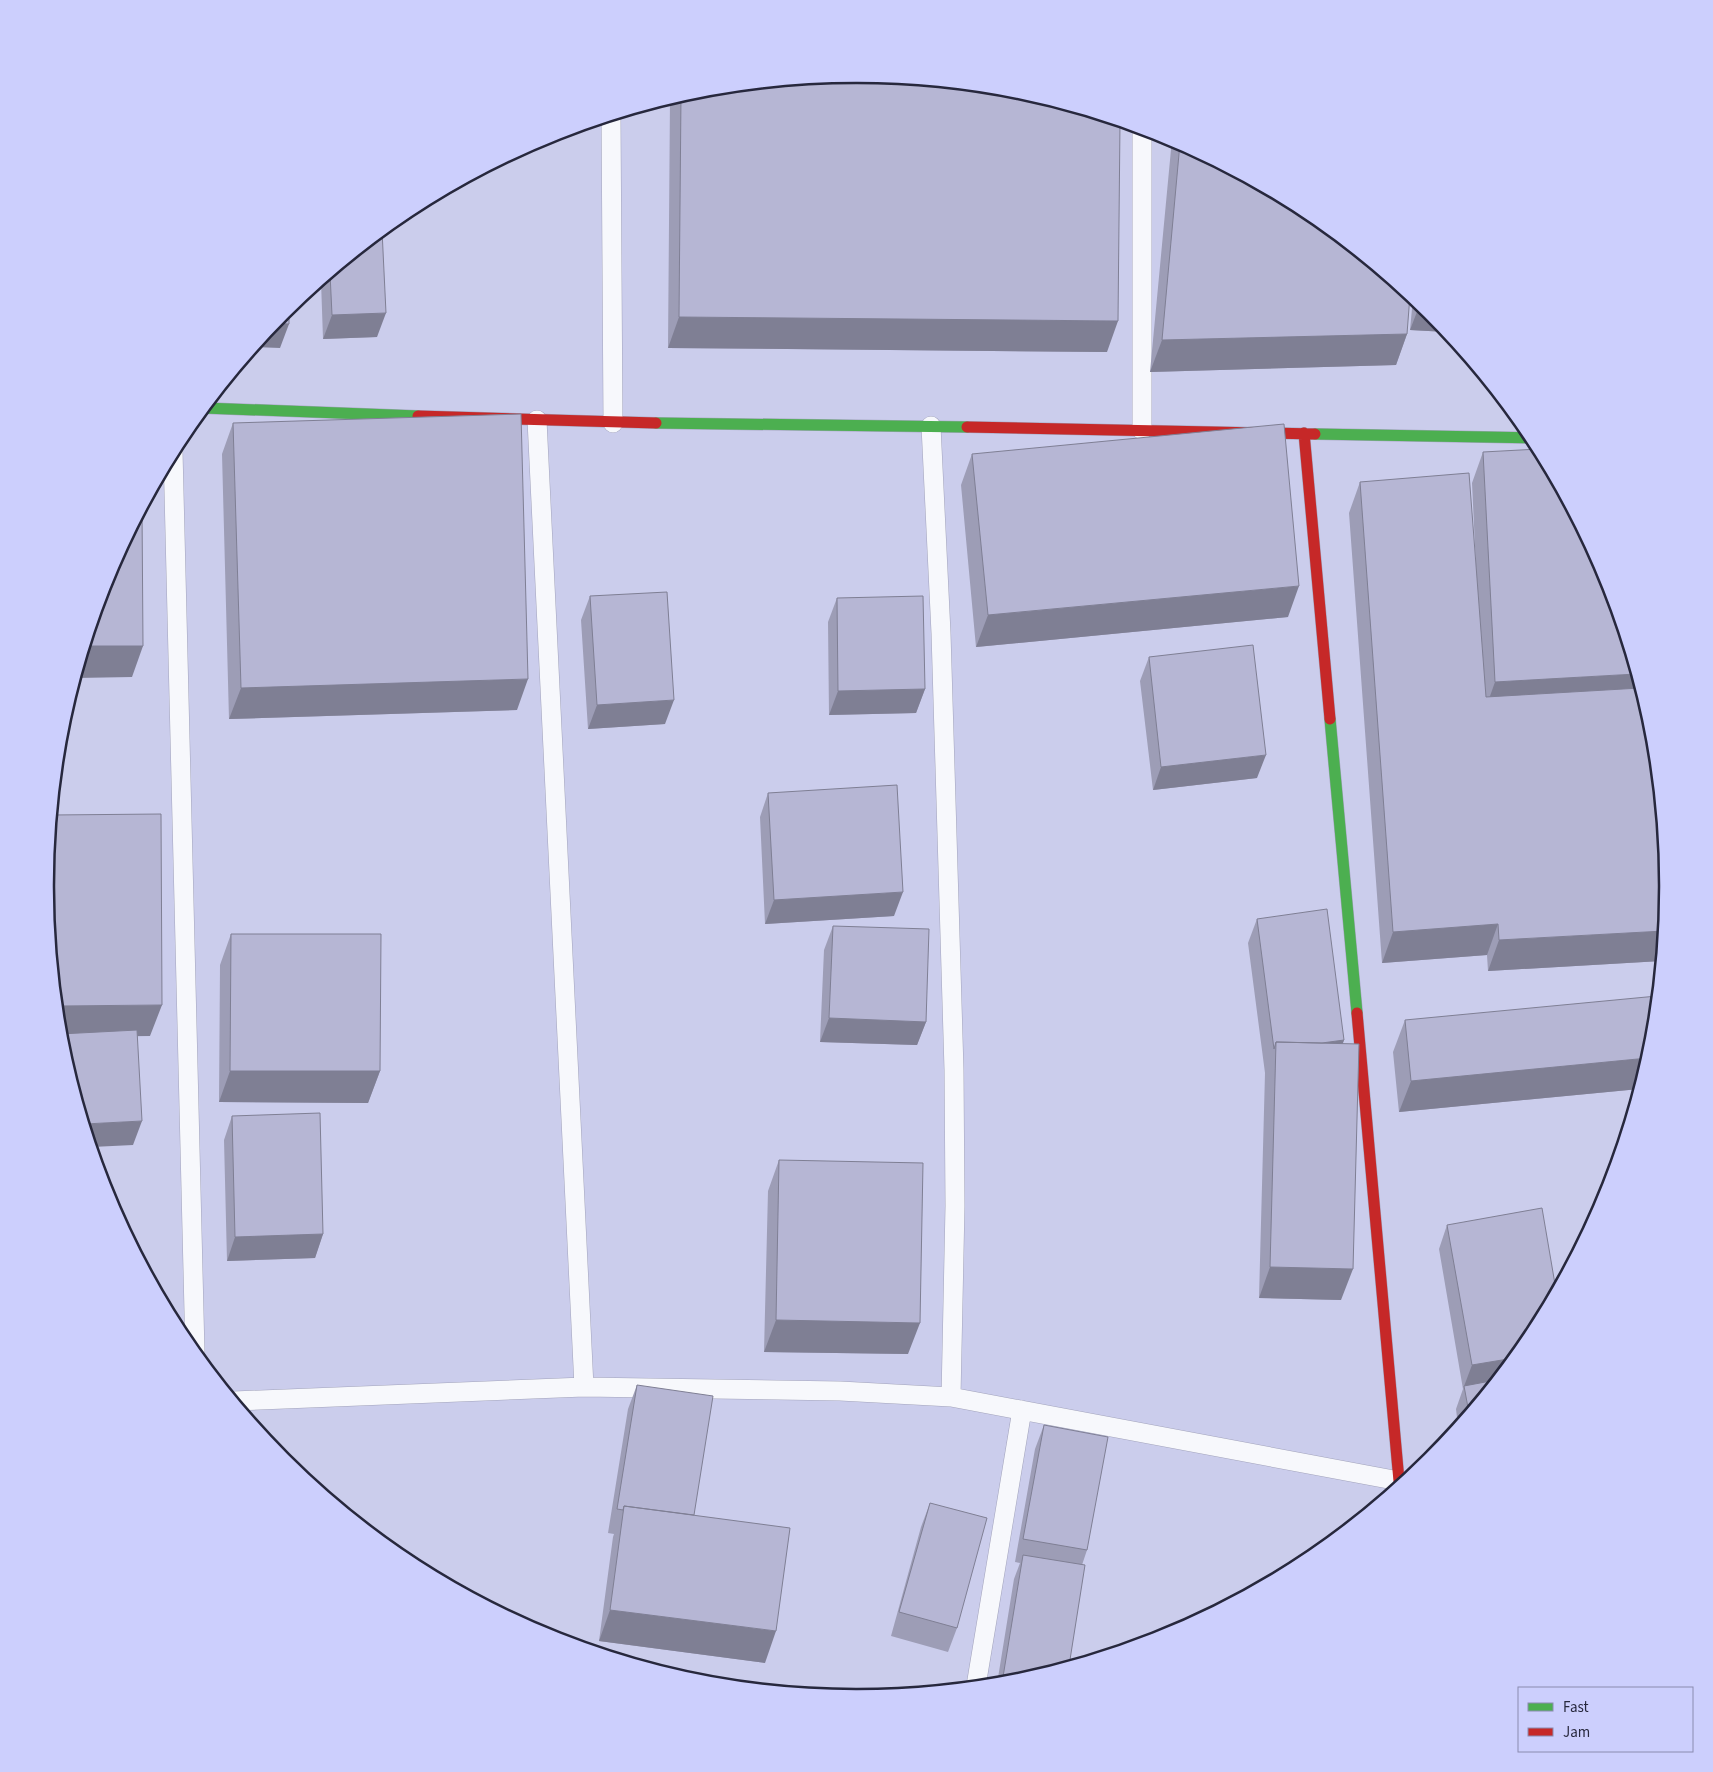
<svg xmlns="http://www.w3.org/2000/svg" width="1713" height="1772" font-family="'Source Sans 3',sans-serif">
<style>
.lines{fill:none;stroke-linecap:round;stroke-linejoin:round}
.lane-casing{stroke:#a2a3bb;stroke-width:20}
.fast-casing{stroke:#a2a3bb;stroke-width:12}
.jam-casing{stroke:#a2a3bb;stroke-width:12}
.lane{stroke:#f7f8fc;stroke-width:19}
.fast{stroke:#4caf50;stroke-width:11}
.jam{stroke:#c62828;stroke-width:11}
.wall{fill:#9d9db6}
.shaded-wall{fill:#7f7f94}
.building{fill:#b6b6d4;stroke:#7f7f94}
.rim{fill:none;stroke:#27283d;stroke-width:2.5}
</style>
<rect width="100%" height="100%" fill="#cbcdec"/>
<g class="lines">
<g class="lane-casing">
<path id="lane" d="M 611,116 L 613,423
M 537,420 L 584,1387
M 931,426 L 941,633 L 954,1070 L 955,1206 L 951,1397
M 1142,430 L 1142,129
M 173,451 L 195,1353
M 234,1401 L 584,1387 L 840,1391 L 951,1397 L 1399,1481
M 976,1686 L 1022,1410"/>
</g>
<g class="fast-casing">
<path id="fast" d="M 204,408 L 418,416
M 656,423 L 967,427
M 1315,434 L 1533,438
M 1330,719 L 1357,1013"/>
</g>
<g class="jam-casing">
<path id="jam" d="M 418,416 L 656,423
M 967,427 L 1315,434
M 1304,433 L 1330,719
M 1357,1013 L 1399,1481 L 1401,1484"/>
</g>
<use href="#lane" class="lane"/>
<use href="#fast" class="fast"/>
<use href="#jam" class="jam"/>
</g>
<path class="wall" d="M 698,90 L 1107,352 L 668,348 L 670,99 Z
M 1172,139 L 1308,211 L 1407,334 L 1396,365 L 1150,372 Z
M 382,230 L 377,337 L 323,339 L 321,281 Z
M 1413,298 L 1431,312 L 1447,332 L 1410,330 Z
M 233,423 L 517,710 L 229,719 L 222,454 Z
M 1483,452 L 1668,886 L 1661,961 L 1488,971 L 1487,955 L 1382,963 L 1349,513 L 1360,482 L 1476,567 L 1472,483 Z
M 972,454 L 1288,617 L 976,647 L 961,485 Z
M 590,596 L 665,724 L 588,729 L 581,620 Z
M 837,598 L 925,689 L 916,713 L 829,715 L 828,622 Z
M 1149,657 L 1257,778 L 1153,790 L 1140,681 Z
M 768,793 L 894,916 L 765,924 L 760,817 Z
M 1257,919 L 1344,1040 L 1343,1043 L 1341,1300 L 1259,1298 L 1265,1073 L 1248,943 Z
M 833,926 L 926,1022 L 917,1045 L 820,1042 L 824,950 Z
M 231,934 L 380,1071 L 368,1103 L 219,1102 L 220,965 Z
M 1405,1020 L 1652,1045 L 1639,1089 L 1399,1112 L 1393,1052 Z
M 232,1116 L 323,1234 L 315,1258 L 227,1261 L 224,1140 Z
M 779,1160 L 908,1354 L 764,1352 L 768,1191 Z
M 1447,1225 L 1531,1337 L 1458,1426 L 1456,1409 L 1463,1389 L 1439,1249 Z
M 637,1385 L 694,1515 L 765,1663 L 599,1641 L 613,1537 L 614,1534 L 608,1533 L 628,1409 Z
M 1044,1425 L 1087,1550 L 1082,1565 L 1015,1682 L 997,1684 L 1014,1579 L 1020,1563 L 1015,1562 L 1035,1449 Z
M 930,1503 L 957,1628 L 948,1652 L 891,1636 L 921,1527 Z"/>
<path class="shaded-wall" d="M 1420,304 L 1431,312 L 1447,332 L 1410,330 Z
M 386,313 L 377,337 L 323,339 L 332,315 Z
M 679,317 L 1118,321 L 1107,352 L 668,348 Z
M 273,323 L 289,324 L 280,348 L 254,347 Z
M 1407,334 L 1396,365 L 1150,372 L 1162,340 Z
M 1299,586 L 1288,617 L 976,647 L 988,615 Z
M 85,646 L 143,646 L 132,677 L 76,678 Z
M 1636,674 L 1645,704 L 1484,713 L 1495,682 Z
M 528,679 L 517,710 L 229,719 L 241,688 Z
M 925,689 L 916,713 L 829,715 L 838,691 Z
M 674,700 L 665,724 L 588,729 L 597,705 Z
M 1266,755 L 1257,778 L 1153,790 L 1161,767 Z
M 903,892 L 894,916 L 765,924 L 774,900 Z
M 1498,924 L 1487,955 L 1382,963 L 1393,932 Z
M 1664,931 L 1661,961 L 1488,971 L 1499,940 Z
M 162,1005 L 150,1036 L 60,1037 L 57,1006 Z
M 829,1018 L 926,1022 L 917,1045 L 820,1042 Z
M 1344,1040 L 1335,1064 L 1276,1049 Z
M 1648,1058 L 1639,1089 L 1399,1112 L 1411,1081 Z
M 230,1071 L 380,1071 L 368,1103 L 219,1102 Z
M 142,1121 L 133,1145 L 92,1147 L 85,1124 Z
M 323,1234 L 315,1258 L 227,1261 L 235,1237 Z
M 1270,1267 L 1353,1269 L 1341,1300 L 1259,1298 Z
M 776,1320 L 920,1323 L 908,1354 L 764,1352 Z
M 1514,1358 L 1492,1384 L 1464,1386 L 1463,1389 L 1472,1365 Z
M 610,1610 L 776,1631 L 765,1663 L 599,1641 Z"/>
<path class="building" d="M 857,74 L 1015,90 L 1120,122 L 1118,321 L 679,317 L 681,95 L 698,90 Z
M 1180,143 L 1308,211 L 1410,295 L 1407,334 L 1162,340 Z
M 382,230 L 386,313 L 332,315 L 330,273 Z
M 289,307 L 289,324 L 273,323 L 283,312 Z
M 521,414 L 528,679 L 241,688 L 233,423 Z
M 1284,424 L 1299,586 L 988,615 L 972,454 Z
M 1539,449 L 1606,576 L 1636,674 L 1495,682 L 1483,452 Z
M 1469,473 L 1486,697 L 1640,688 L 1652,728 L 1668,886 L 1664,931 L 1499,940 L 1498,924 L 1393,932 L 1360,482 Z
M 142,509 L 143,646 L 85,646 L 107,575 Z
M 667,592 L 674,700 L 597,705 L 590,596 Z
M 923,596 L 925,689 L 838,691 L 837,598 Z
M 1253,645 L 1266,755 L 1161,767 L 1149,657 Z
M 897,785 L 903,892 L 774,900 L 768,793 Z
M 161,814 L 162,1005 L 57,1006 L 45,886 L 52,815 Z
M 1327,909 L 1344,1040 L 1322,1043 L 1276,1042 L 1274,1049 L 1257,919 Z
M 833,926 L 929,929 L 926,1022 L 829,1018 Z
M 231,934 L 381,934 L 380,1071 L 230,1071 Z
M 1657,996 L 1652,1045 L 1648,1058 L 1411,1081 L 1405,1020 Z
M 137,1030 L 142,1121 L 85,1124 L 61,1044 L 60,1034 Z
M 1276,1042 L 1359,1044 L 1353,1269 L 1270,1267 Z
M 320,1113 L 323,1234 L 235,1237 L 232,1116 Z
M 779,1160 L 923,1163 L 920,1323 L 776,1320 Z
M 1542,1208 L 1556,1290 L 1531,1337 L 1514,1358 L 1472,1365 L 1447,1225 Z
M 1496,1380 L 1469,1413 L 1464,1386 Z
M 637,1385 L 713,1396 L 694,1515 L 624,1506 L 623,1510 L 617,1509 Z
M 1044,1425 L 1108,1437 L 1087,1550 L 1023,1539 Z
M 930,1503 L 987,1518 L 957,1628 L 899,1612 Z
M 624,1506 L 790,1528 L 776,1631 L 610,1610 Z
M 1023,1555 L 1085,1565 L 1069,1666 L 1015,1682 L 1002,1683 Z"/>
<path d="M0 0H1713V1772H0ZM856 83H857A802 802 0 0 1 1659 885V887A802 802 0 0 1 857 1689H856A802 802 0 0 1 54 887V885A802 802 0 0 1 856 83Z" fill="#cccffd" fill-rule="evenodd"/>
<path class="rim" d="M856 83H857A802 802 0 0 1 1659 885V887A802 802 0 0 1 857 1689H856A802 802 0 0 1 54 887V885A802 802 0 0 1 856 83Z"/>
<rect x="1518" y="1687" width="175" height="65" fill="#cccffd" stroke="#8a8cb0"/>
<rect x="1528" y="1703" width="25" height="8" fill="#4caf50" stroke="#8a8cb0"/>
<text x="1563" y="1712" font-size="15" fill="#27283d">Fast</text>
<rect x="1528" y="1728" width="25" height="8" fill="#c62828" stroke="#8a8cb0"/>
<text x="1563" y="1737" font-size="15" fill="#27283d">Jam</text>
</svg>
